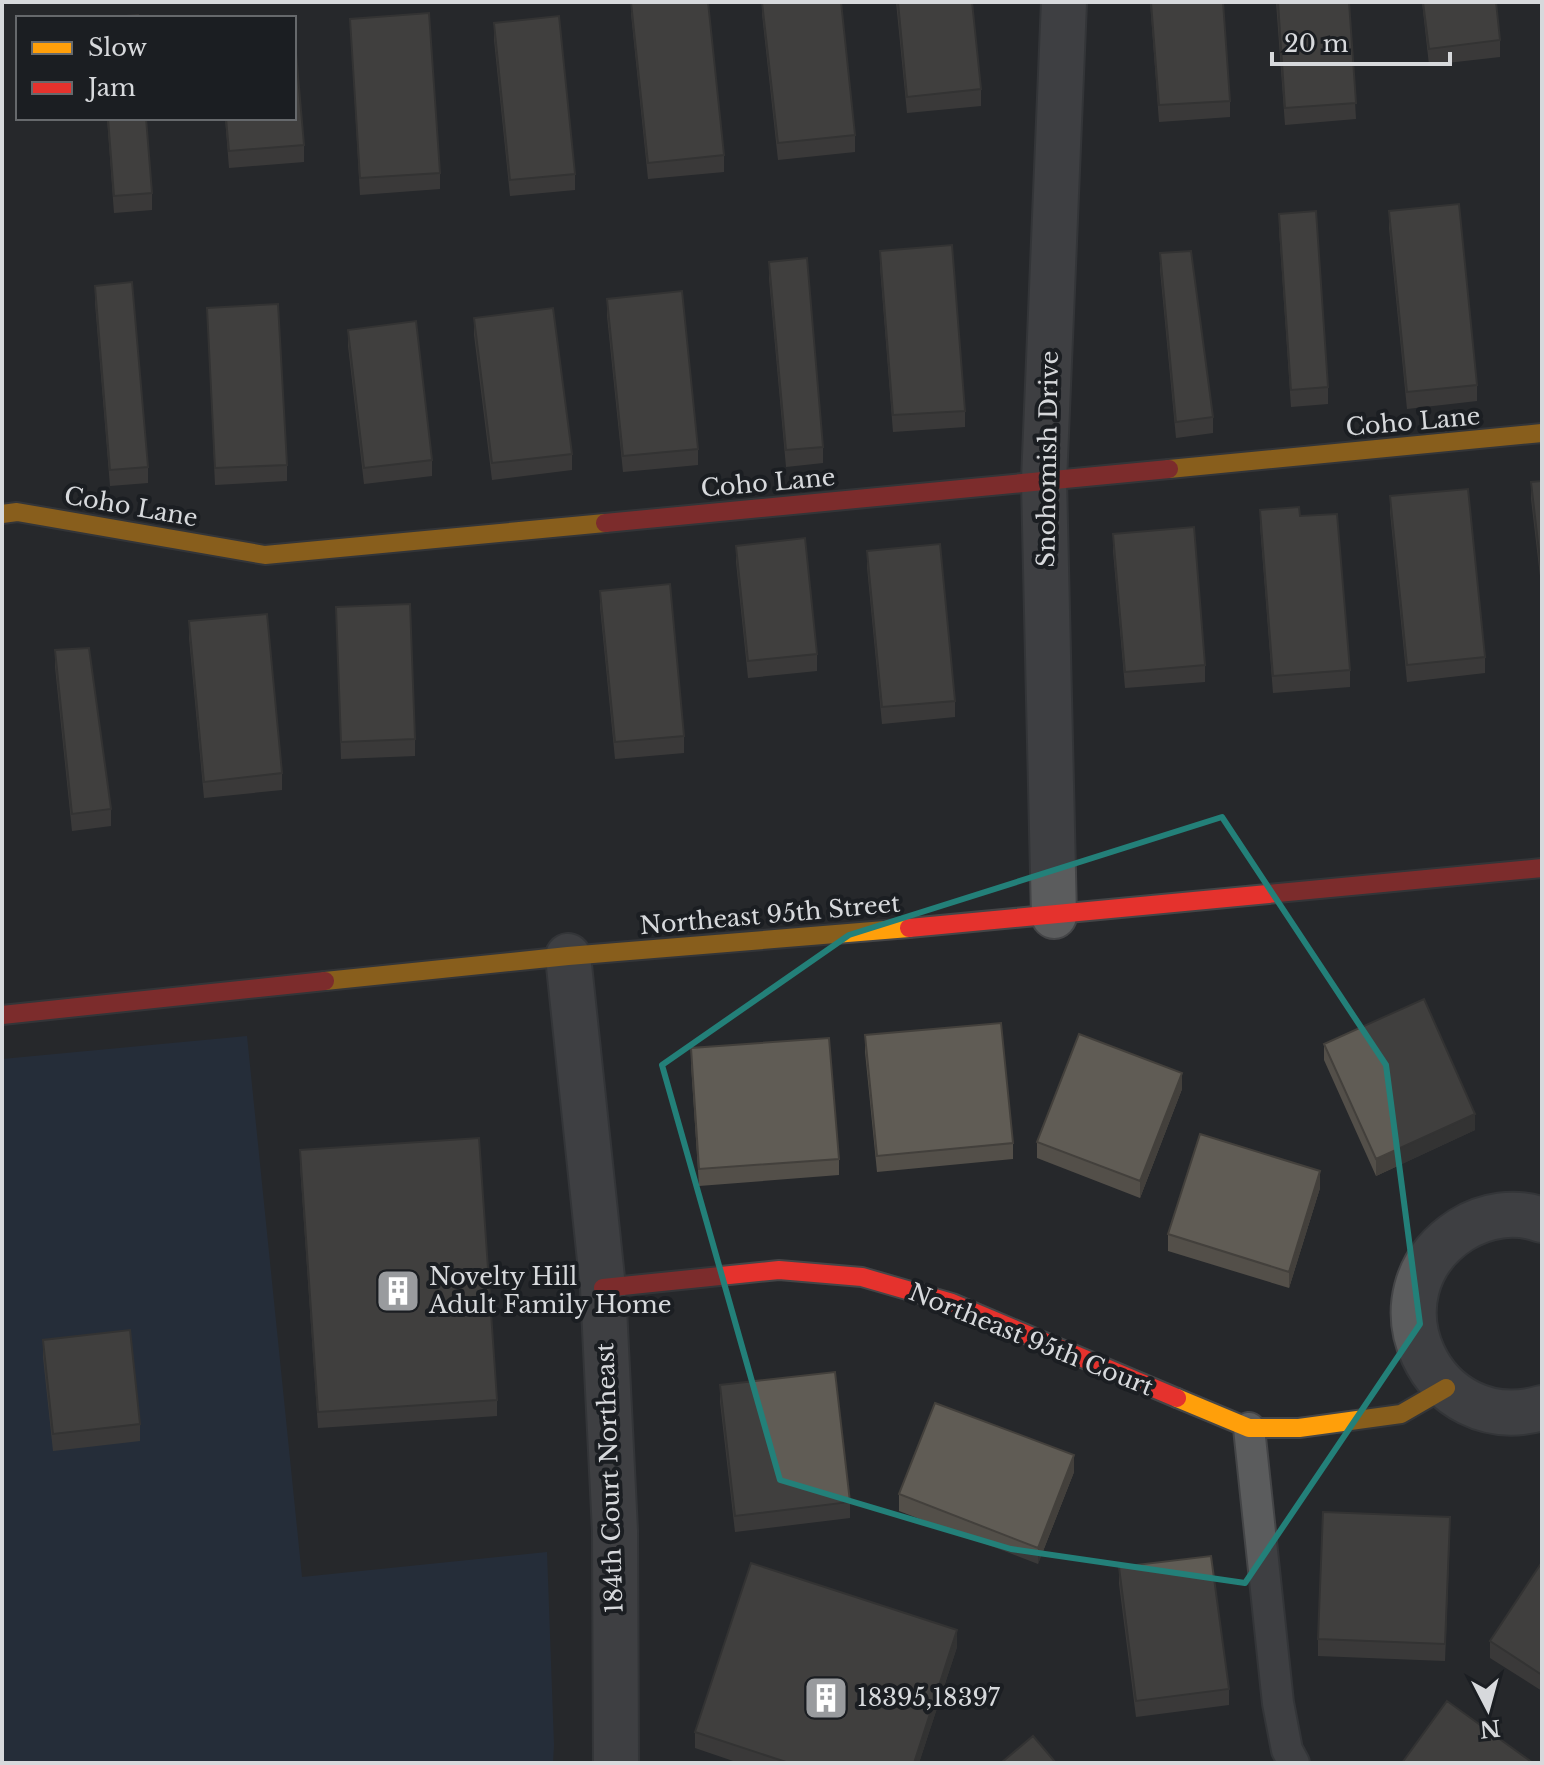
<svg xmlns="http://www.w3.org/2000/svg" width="1544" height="1765" font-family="'Libre Baskerville',serif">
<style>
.green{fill:#253449}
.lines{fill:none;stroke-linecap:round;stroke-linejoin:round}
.lane-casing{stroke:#444547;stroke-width:34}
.street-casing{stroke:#444547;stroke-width:48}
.slow-casing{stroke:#444547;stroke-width:22}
.jam-casing{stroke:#444547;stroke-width:22}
.lane{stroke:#5b5c5d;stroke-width:30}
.street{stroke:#5b5c5d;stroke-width:44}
.slow{stroke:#ff9f0a;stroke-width:18}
.jam{stroke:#e5322d;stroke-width:18}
.wall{fill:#534f49}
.shaded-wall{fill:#43403c}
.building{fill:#605c55;stroke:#43403c;stroke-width:2}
.marked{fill:none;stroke:#238079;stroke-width:6;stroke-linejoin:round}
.labels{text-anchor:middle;stroke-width:8;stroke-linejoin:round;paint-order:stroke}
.street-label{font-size:24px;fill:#d7d9dc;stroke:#1b1e22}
.poi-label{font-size:24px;fill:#d7d9dc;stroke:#1b1e22;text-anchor:start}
</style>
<rect width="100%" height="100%" fill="#26282b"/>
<path class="green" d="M 247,1036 L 302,1577 L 547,1552 L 554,1745 L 553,1763 L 2,1763 L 2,1059 Z"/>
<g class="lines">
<g class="lane-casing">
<path id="lane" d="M 1249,1428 L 1278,1703 L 1287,1750 L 1294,1763"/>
</g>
<g class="street-casing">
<path id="street" d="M 1054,916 L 1044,481 L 1064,2
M 568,956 L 603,1288 L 615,1531 L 616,1763
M 1542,1220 C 1515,1210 1485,1215 1461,1230 C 1363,1293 1431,1440 1542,1408"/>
</g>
<g class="slow-casing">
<path id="slow" d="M 1169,469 L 1542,433
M 2,514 L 17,512 L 265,555 L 605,523
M 325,981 L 568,956 L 909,928
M 1177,1398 L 1249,1428 L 1299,1428 L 1401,1414 L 1446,1388"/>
</g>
<g class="jam-casing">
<path id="jam" d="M 605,523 L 1169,469
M 909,928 L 1542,868
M 2,1015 L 325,981
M 603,1288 L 779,1270 L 862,1277 L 952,1303 L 1177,1398"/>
</g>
<use href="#lane" class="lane"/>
<use href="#street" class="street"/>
<use href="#slow" class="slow"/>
<use href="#jam" class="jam"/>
</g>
<path class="wall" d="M 631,2 L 724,155 L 724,172 L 648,179 L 631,14 Z
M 762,2 L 855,135 L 855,152 L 778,160 L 762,14 Z
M 896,2 L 972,2 L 981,89 L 981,106 L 907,113 Z
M 1150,2 L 1223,2 L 1230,101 L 1230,117 L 1159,122 Z
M 1276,2 L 1349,2 L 1356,119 L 1285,125 Z
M 1422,2 L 1496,2 L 1500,40 L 1500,57 L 1429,65 Z
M 350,19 L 440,173 L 440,189 L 360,195 Z
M 494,23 L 575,174 L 575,190 L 510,196 L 494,40 Z
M 107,118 L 146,118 L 152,193 L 152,210 L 114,213 Z
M 225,118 L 294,118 L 304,145 L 304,162 L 229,168 Z
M 1389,211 L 1477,385 L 1477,401 L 1407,409 L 1389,228 Z
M 1279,214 L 1328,387 L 1328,404 L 1291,407 L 1279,230 Z
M 880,251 L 965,411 L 965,427 L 893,432 L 880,267 Z
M 1160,253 L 1213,417 L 1213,433 L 1176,438 L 1160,270 Z
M 769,262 L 823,447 L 823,463 L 786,467 L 769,279 Z
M 95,286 L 148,467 L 148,483 L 110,486 L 95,303 Z
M 607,299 L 698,449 L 698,465 L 623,472 L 607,316 Z
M 207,308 L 287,465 L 287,481 L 215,485 Z
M 474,318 L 572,454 L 572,470 L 492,480 L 474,335 Z
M 348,330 L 432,460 L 432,476 L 364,484 L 348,346 Z
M 1542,481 L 1542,593 L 1531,499 L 1531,482 Z
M 1390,496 L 1485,657 L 1485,673 L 1407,682 L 1390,512 Z
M 1260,510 L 1300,516 L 1350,670 L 1350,687 L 1273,693 L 1260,526 Z
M 1113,534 L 1205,665 L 1205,682 L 1125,688 L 1113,551 Z
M 736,546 L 817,654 L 817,671 L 748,678 L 736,562 Z
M 867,551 L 955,701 L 955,717 L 882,724 L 867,567 Z
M 600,591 L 684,736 L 684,753 L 615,759 L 600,607 Z
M 336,607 L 415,739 L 415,756 L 341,759 Z
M 189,621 L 282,773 L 282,790 L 204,798 L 189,638 Z
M 55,650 L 111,809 L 111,826 L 72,831 L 55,667 Z
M 865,1035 L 1013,1143 L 1013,1159 L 877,1172 L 865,1052 Z
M 1324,1044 L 1475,1130 L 1376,1176 L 1324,1060 Z
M 691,1048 L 839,1159 L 839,1175 L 699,1186 L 691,1065 Z
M 1182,1089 L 1140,1198 L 1037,1158 L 1037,1142 Z
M 300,1150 L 497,1400 L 497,1416 L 318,1428 L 300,1166 Z
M 1320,1188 L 1289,1288 L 1168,1251 L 1168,1234 Z
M 43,1340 L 140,1424 L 140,1441 L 53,1451 L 43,1357 Z
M 720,1385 L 850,1502 L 850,1518 L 735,1532 L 720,1402 Z
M 1074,1472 L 1038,1564 L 899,1511 L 899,1494 Z
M 1450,1533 L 1445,1661 L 1318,1656 L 1318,1639 Z
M 1542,1562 L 1542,1691 L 1490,1658 L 1490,1641 Z
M 1119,1567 L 1229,1689 L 1229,1705 L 1136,1717 L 1119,1584 Z
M 957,1647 L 919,1763 L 739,1763 L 695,1748 L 695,1732 Z"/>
<path class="shaded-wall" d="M 1182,1073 L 1182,1089 L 1140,1198 L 1140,1181 Z
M 1475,1114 L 1475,1130 L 1376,1176 L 1376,1159 Z
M 1320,1171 L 1320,1188 L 1289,1288 L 1289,1272 Z
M 1074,1455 L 1074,1472 L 1038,1564 L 1038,1548 Z
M 957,1630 L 957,1647 L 919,1763 L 914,1763 Z"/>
<path class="building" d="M 631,2 L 708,2 L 724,155 L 648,163 Z
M 762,2 L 841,2 L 855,135 L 778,143 Z
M 898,2 L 972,2 L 981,89 L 907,97 Z
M 1151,2 L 1223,2 L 1230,101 L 1159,105 Z
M 1278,2 L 1349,2 L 1356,103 L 1285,108 Z
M 1423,2 L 1496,2 L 1500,40 L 1429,49 Z
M 429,13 L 440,173 L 360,178 L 350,19 Z
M 138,15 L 139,18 L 100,18 Z
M 559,16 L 575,174 L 510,180 L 494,23 Z
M 294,30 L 304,145 L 229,151 L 226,118 L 294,118 Z
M 108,118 L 146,118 L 152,193 L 114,196 Z
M 1459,204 L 1477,385 L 1407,392 L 1389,211 Z
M 1316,211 L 1328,387 L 1291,390 L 1279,214 Z
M 952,245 L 965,411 L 893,415 L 880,251 Z
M 1191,251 L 1213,417 L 1176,422 L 1160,253 Z
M 807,258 L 823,447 L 786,450 L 769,262 Z
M 132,282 L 148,467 L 110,470 L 95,286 Z
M 682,291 L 698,449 L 623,456 L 607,299 Z
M 278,304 L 287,465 L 215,468 L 207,308 Z
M 553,308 L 572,454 L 492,463 L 474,318 Z
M 416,321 L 432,460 L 364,468 L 348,330 Z
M 1542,481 L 1542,577 L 1531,482 Z
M 1468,489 L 1485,657 L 1407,665 L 1390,496 Z
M 1299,507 L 1300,516 L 1337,514 L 1350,670 L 1273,676 L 1260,510 Z
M 1194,527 L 1205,665 L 1125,672 L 1113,534 Z
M 805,538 L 817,654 L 748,661 L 736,546 Z
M 940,544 L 955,701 L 882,707 L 867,551 Z
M 670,584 L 684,736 L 615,742 L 600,591 Z
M 410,604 L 415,739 L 341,742 L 336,607 Z
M 267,614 L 282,773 L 204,782 L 189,621 Z
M 89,648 L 111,809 L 72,814 L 55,650 Z
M 1424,999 L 1475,1114 L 1376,1159 L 1324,1044 Z
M 1001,1023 L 1013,1143 L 877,1156 L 865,1035 Z
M 1079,1034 L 1182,1073 L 1140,1181 L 1037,1142 Z
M 829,1038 L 839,1159 L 699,1169 L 691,1048 Z
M 1200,1134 L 1320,1171 L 1289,1272 L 1168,1234 Z
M 479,1138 L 497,1400 L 318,1412 L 300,1150 Z
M 130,1330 L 140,1424 L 53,1434 L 43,1340 Z
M 835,1372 L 850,1502 L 735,1516 L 720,1385 Z
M 935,1403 L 1074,1455 L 1038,1548 L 899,1494 Z
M 1323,1512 L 1450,1517 L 1445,1644 L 1318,1639 Z
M 1211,1556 L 1229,1689 L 1136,1701 L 1119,1567 Z
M 1542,1562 L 1542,1675 L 1490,1641 Z
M 751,1563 L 957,1630 L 914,1763 L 789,1763 L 695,1732 Z
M 1447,1701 L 1533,1763 L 1402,1763 Z
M 1033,1736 L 1056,1763 L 1001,1763 Z"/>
<path d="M0 0H1544V1765H0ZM 1222,817 L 1386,1065 L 1420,1324 L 1245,1583 L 1011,1549 L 780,1480 L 662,1065 L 849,935 Z" fill="#26282b" fill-opacity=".55" fill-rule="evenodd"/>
<path class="marked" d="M 1222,817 L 1386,1065 L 1420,1324 L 1245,1583 L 1011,1549 L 780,1480 L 662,1065 L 849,935 Z"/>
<defs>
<g id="building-square" transform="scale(2.3)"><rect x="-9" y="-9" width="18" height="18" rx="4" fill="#999b9e" stroke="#1b1e22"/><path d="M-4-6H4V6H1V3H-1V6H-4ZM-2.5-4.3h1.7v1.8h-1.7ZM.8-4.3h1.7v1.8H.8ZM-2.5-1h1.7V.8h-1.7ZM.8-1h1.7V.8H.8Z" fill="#fff"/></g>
</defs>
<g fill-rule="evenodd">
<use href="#building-square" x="398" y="1291"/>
<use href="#building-square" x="826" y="1698"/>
</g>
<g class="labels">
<g class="street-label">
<text transform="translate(1413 422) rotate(-5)" y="8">Coho Lane</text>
<text transform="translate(1048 459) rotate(-89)" y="8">Snohomish Drive</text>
<text transform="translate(768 483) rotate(-5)" y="8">Coho Lane</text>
<text transform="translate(131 507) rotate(10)" y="8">Coho Lane</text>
<text transform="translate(770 915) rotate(-5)" y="8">Northeast 95th Street</text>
<text transform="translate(1031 1340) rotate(22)" y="8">Northeast 95th Court</text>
<text transform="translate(610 1478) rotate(-92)" y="8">184th Court Northeast</text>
</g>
<g class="poi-label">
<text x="429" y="1285">Novelty Hill<tspan x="429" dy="28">Adult Family Home</tspan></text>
<text x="857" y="1706">18395,18397</text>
</g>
</g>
<rect width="1544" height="1765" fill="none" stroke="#d7d9dc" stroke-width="8"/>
<rect x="16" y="16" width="280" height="104" fill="#1b1e22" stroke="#66696c" stroke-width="2"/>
<rect x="32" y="42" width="40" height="12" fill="#ff9f0a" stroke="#66696c" stroke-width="2"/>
<text x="88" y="56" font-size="24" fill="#d7d9dc">Slow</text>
<rect x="32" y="82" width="40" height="12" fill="#e5322d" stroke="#66696c" stroke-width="2"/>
<text x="88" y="96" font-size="24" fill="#d7d9dc">Jam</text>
<g transform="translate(1488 1709) rotate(174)" stroke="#1b1e22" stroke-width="6" paint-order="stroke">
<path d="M0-6L14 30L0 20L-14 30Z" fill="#d7d9dc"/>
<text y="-12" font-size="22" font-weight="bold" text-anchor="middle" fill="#d7d9dc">N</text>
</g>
<path d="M1272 52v12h178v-12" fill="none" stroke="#d7d9dc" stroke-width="4"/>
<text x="1284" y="52" font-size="24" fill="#d7d9dc" stroke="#1b1e22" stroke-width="6" paint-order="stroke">20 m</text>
</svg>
